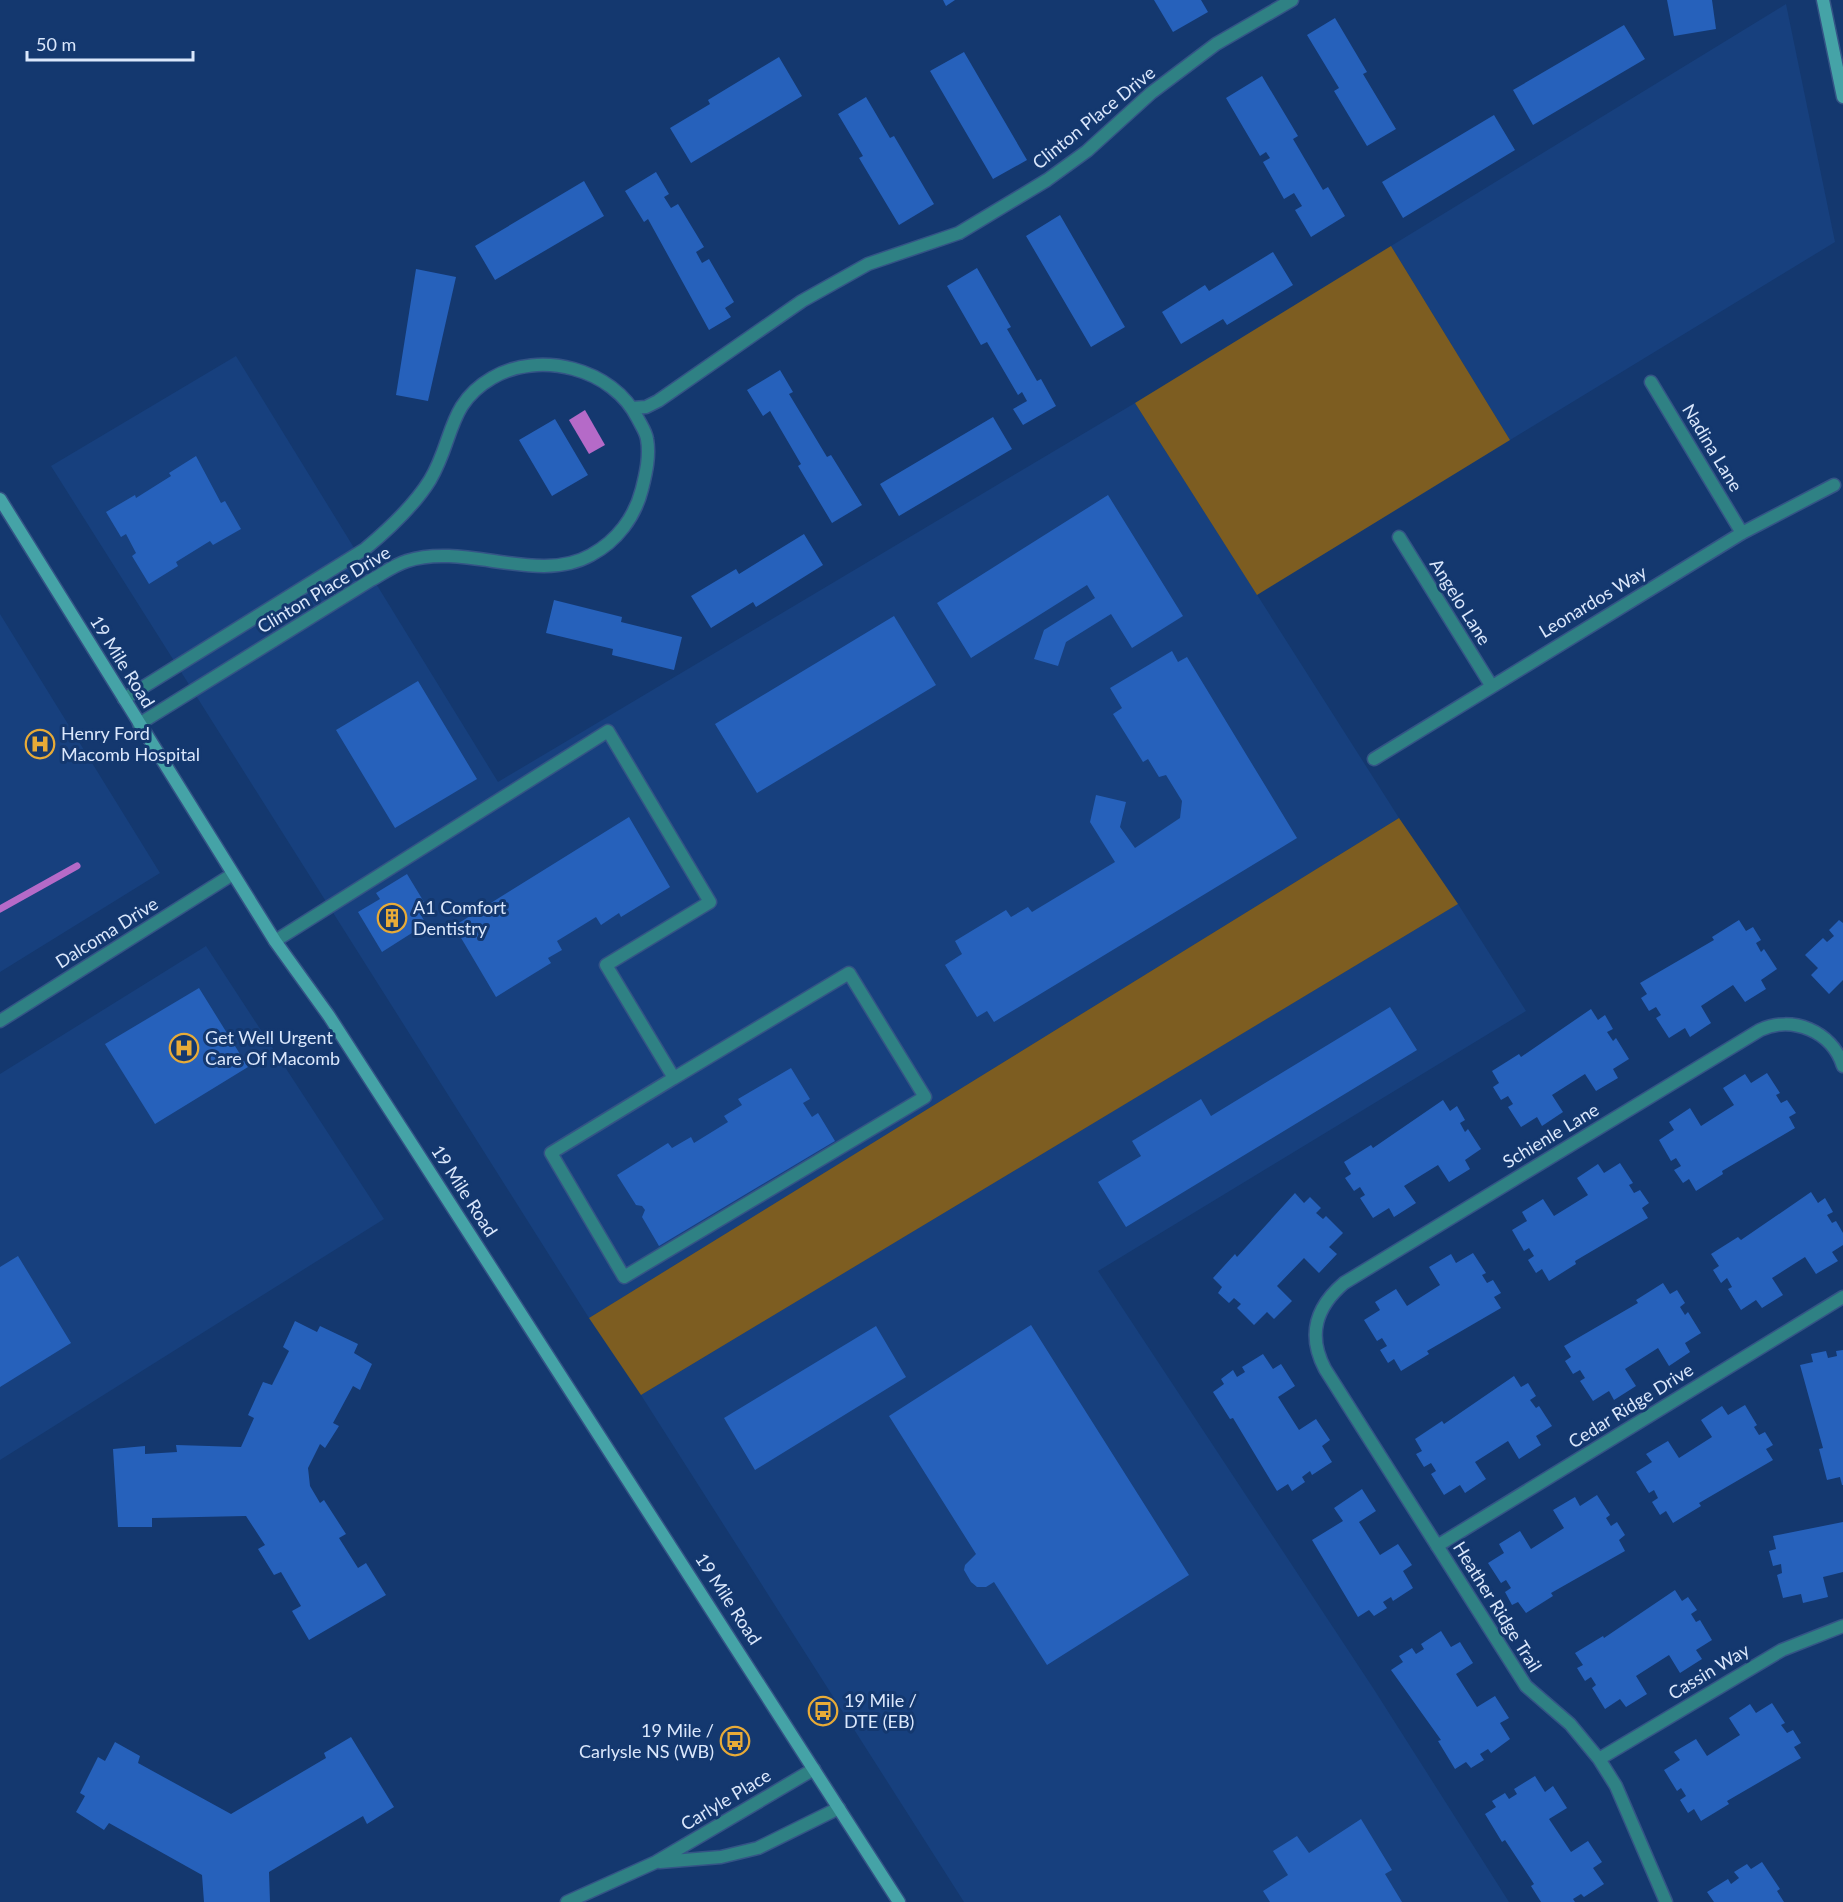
<svg xmlns="http://www.w3.org/2000/svg" width="1843" height="1902" font-family="Lato,sans-serif">
<style>
.built{fill:#17407e}
.green{fill:#7d5d21}
.water{fill:#b56ac8}
.lines{fill:none;stroke-linecap:round;stroke-linejoin:round}
.stream{stroke:#b56ac8;stroke-width:7}
.building{fill:#2661bb}
.street-casing{stroke:#345486;stroke-width:15}
.secondary-casing{stroke:#345486;stroke-width:15}
.street{stroke:#2f8184;stroke-width:12}
.secondary{stroke:#45a3a7;stroke-width:12}
.labels{text-anchor:middle;stroke-width:6;stroke-linejoin:round;paint-order:stroke}
.street-label{font-size:18px;fill:#dae7fc;stroke:#14386f}
.poi-label{font-size:18px;fill:#dae7fc;stroke:#14386f;text-anchor:start}
</style>
<rect width="100%" height="100%" fill="#14386f"/>
<path class="built" d="M 1786,4 L 1835,242 L 1510,440 L 1391,246 Z
M 236,356 L 498,782 L 1135,403 L 1399,818 L 589,1318 L 51,466 Z
M 0,614 L 160,873 L 0,972 Z
M 1458,904 L 1526,1011 L 1098,1271 L 1375,1691 L 1509,1902 L 964,1902 L 641,1395 Z
M 206,946 L 384,1219 L 0,1460 L 0,1074 Z"/>
<path class="green" d="M 1391,246 L 1510,440 L 1257,595 L 1135,403 Z
M 1399,818 L 1458,904 L 641,1395 L 589,1318 Z"/>
<path class="water" d="M 585,410 L 605,445 L 589,454 L 569,420 Z"/>
<g class="lines">
<path class="stream" d="M 0,909 L 77,866"/>
</g>
<path class="building" d="M 943,0 L 955,0 L 946,6 Z
M 1154,0 L 1201,0 L 1208,12 L 1173,32 Z
M 1667,0 L 1712,0 L 1716,29 L 1674,36 Z
M 1335,18 L 1367,72 L 1363,74 L 1396,129 L 1367,146 L 1334,91 L 1339,88 L 1307,35 Z
M 1624,25 L 1645,59 L 1533,125 L 1513,90 Z
M 964,52 L 1027,160 L 993,179 L 930,71 Z
M 779,57 L 802,96 L 691,163 L 670,128 L 710,104 L 708,100 Z
M 1262,76 L 1298,136 L 1293,139 L 1323,190 L 1328,187 L 1345,216 L 1311,237 L 1295,210 L 1302,206 L 1294,193 L 1284,199 L 1263,162 L 1270,158 L 1266,152 L 1260,156 L 1226,98 Z
M 866,97 L 890,138 L 894,136 L 934,204 L 899,225 L 859,158 L 863,156 L 838,114 Z
M 1494,115 L 1515,150 L 1403,218 L 1382,182 Z
M 656,172 L 669,194 L 664,197 L 671,208 L 678,204 L 704,247 L 696,252 L 702,263 L 709,259 L 734,302 L 725,308 L 731,317 L 709,330 L 648,219 L 644,222 L 625,191 Z
M 584,181 L 604,216 L 495,280 L 475,246 Z
M 1060,215 L 1125,327 L 1091,347 L 1026,236 Z
M 1273,252 L 1293,285 L 1227,325 L 1223,319 L 1181,344 L 1162,312 L 1205,285 L 1209,291 Z
M 977,268 L 1011,327 L 1007,329 L 1037,381 L 1041,379 L 1056,406 L 1023,425 L 1013,409 L 1027,401 L 1022,392 L 1018,395 L 987,342 L 981,345 L 947,286 Z
M 416,269 L 456,277 L 428,401 L 396,395 Z
M 780,370 L 793,392 L 789,394 L 827,457 L 831,455 L 862,505 L 832,523 L 798,466 L 801,464 L 770,411 L 763,416 L 747,390 Z
M 993,417 L 1012,449 L 899,516 L 880,484 Z
M 555,419 L 588,475 L 552,496 L 519,440 Z
M 196,456 L 221,503 L 225,501 L 241,529 L 213,545 L 210,541 L 176,562 L 178,566 L 149,584 L 132,556 L 136,553 L 126,534 L 121,537 L 106,512 L 135,495 L 136,498 L 171,476 L 169,473 Z
M 1108,495 L 1183,616 L 1132,648 L 1111,614 L 1066,642 L 1058,666 L 1034,659 L 1044,630 L 1095,598 L 1087,585 L 971,658 L 937,603 Z
M 804,534 L 823,565 L 756,607 L 753,602 L 711,628 L 691,596 L 736,569 L 739,574 Z
M 554,600 L 622,617 L 621,622 L 682,637 L 674,670 L 612,655 L 613,649 L 546,633 Z
M 894,616 L 936,685 L 757,793 L 715,724 Z
M 1172,651 L 1178,662 L 1187,657 L 1297,838 L 994,1022 L 987,1011 L 977,1017 L 945,965 L 962,954 L 955,941 L 1006,910 L 1011,917 L 1028,907 L 1032,912 L 1115,862 L 1090,822 L 1096,795 L 1126,802 L 1120,827 L 1135,848 L 1180,818 L 1182,801 L 1166,775 L 1159,777 L 1148,759 L 1143,762 L 1113,714 L 1122,708 L 1110,688 Z
M 418,681 L 477,779 L 395,828 L 336,730 Z
M 629,817 L 670,887 L 621,917 L 619,913 L 601,925 L 596,917 L 557,941 L 562,950 L 548,958 L 551,963 L 496,997 L 454,926 Z
M 407,874 L 424,902 L 418,910 L 426,924 L 382,952 L 358,912 L 380,899 L 376,893 Z
M 1739,920 L 1746,931 L 1753,927 L 1761,940 L 1756,943 L 1761,952 L 1764,949 L 1777,969 L 1761,980 L 1766,989 L 1745,1002 L 1733,985 L 1701,1006 L 1711,1023 L 1690,1037 L 1685,1028 L 1669,1038 L 1656,1018 L 1661,1015 L 1656,1007 L 1649,1011 L 1641,998 L 1647,994 L 1640,983 L 1714,940 L 1712,937 Z
M 1839,920 L 1843,923 L 1843,980 L 1829,994 L 1811,975 L 1818,968 L 1805,955 L 1823,938 L 1827,942 L 1834,936 L 1829,930 Z
M 199,988 L 248,1067 L 155,1124 L 105,1044 Z
M 1390,1007 L 1417,1050 L 1126,1227 L 1098,1182 L 1141,1156 L 1132,1141 L 1201,1099 L 1211,1116 Z
M 1591,1009 L 1598,1020 L 1605,1015 L 1613,1029 L 1607,1032 L 1613,1041 L 1616,1038 L 1629,1059 L 1613,1069 L 1618,1078 L 1596,1091 L 1585,1074 L 1552,1095 L 1563,1112 L 1542,1126 L 1537,1117 L 1521,1127 L 1508,1107 L 1513,1104 L 1508,1096 L 1501,1100 L 1493,1087 L 1499,1083 L 1492,1071 L 1519,1054 L 1521,1057 Z
M 791,1068 L 810,1099 L 803,1103 L 812,1117 L 818,1113 L 835,1141 L 659,1246 L 642,1217 L 645,1210 L 642,1206 L 636,1205 L 617,1175 L 668,1143 L 672,1148 L 691,1137 L 694,1143 L 728,1122 L 724,1116 L 742,1105 L 738,1099 Z
M 1767,1073 L 1780,1093 L 1776,1095 L 1781,1103 L 1787,1100 L 1796,1113 L 1789,1117 L 1795,1128 L 1722,1171 L 1723,1174 L 1696,1191 L 1689,1179 L 1683,1183 L 1674,1170 L 1681,1166 L 1676,1158 L 1671,1161 L 1659,1140 L 1674,1130 L 1669,1122 L 1690,1108 L 1701,1126 L 1734,1105 L 1723,1088 L 1745,1074 L 1751,1083 Z
M 1443,1100 L 1450,1111 L 1457,1106 L 1465,1120 L 1460,1123 L 1465,1132 L 1468,1129 L 1481,1149 L 1465,1160 L 1470,1169 L 1449,1182 L 1438,1165 L 1404,1186 L 1416,1203 L 1394,1217 L 1389,1208 L 1373,1218 L 1360,1198 L 1365,1195 L 1360,1187 L 1354,1191 L 1345,1178 L 1351,1174 L 1344,1162 L 1371,1145 L 1373,1148 Z
M 1620,1163 L 1633,1183 L 1629,1185 L 1634,1193 L 1640,1190 L 1649,1203 L 1642,1208 L 1648,1218 L 1575,1261 L 1576,1264 L 1549,1281 L 1542,1269 L 1536,1273 L 1528,1260 L 1534,1256 L 1529,1248 L 1524,1251 L 1512,1230 L 1527,1221 L 1522,1212 L 1543,1199 L 1554,1216 L 1588,1195 L 1577,1178 L 1598,1164 L 1604,1173 Z
M 1811,1192 L 1818,1203 L 1825,1198 L 1833,1212 L 1827,1215 L 1832,1223 L 1836,1221 L 1843,1233 L 1843,1245 L 1832,1252 L 1838,1261 L 1816,1274 L 1805,1257 L 1772,1278 L 1783,1295 L 1762,1308 L 1756,1300 L 1741,1310 L 1728,1289 L 1732,1287 L 1727,1278 L 1721,1283 L 1713,1270 L 1719,1266 L 1711,1254 L 1738,1237 L 1741,1240 Z
M 1295,1193 L 1304,1203 L 1310,1197 L 1321,1208 L 1316,1213 L 1323,1219 L 1326,1216 L 1343,1233 L 1329,1247 L 1337,1254 L 1319,1273 L 1304,1258 L 1277,1286 L 1292,1301 L 1274,1319 L 1267,1312 L 1254,1325 L 1237,1308 L 1241,1304 L 1234,1298 L 1229,1303 L 1218,1293 L 1222,1287 L 1213,1278 L 1235,1254 L 1237,1257 Z
M 1473,1253 L 1486,1273 L 1482,1275 L 1487,1283 L 1493,1280 L 1501,1293 L 1494,1297 L 1501,1308 L 1427,1351 L 1429,1354 L 1401,1371 L 1394,1359 L 1388,1363 L 1380,1350 L 1387,1346 L 1382,1338 L 1377,1341 L 1364,1320 L 1380,1310 L 1375,1302 L 1396,1289 L 1407,1306 L 1440,1285 L 1429,1267 L 1451,1254 L 1456,1263 Z
M 18,1256 L 71,1343 L 0,1387 L 0,1267 Z
M 1663,1283 L 1670,1294 L 1677,1290 L 1685,1303 L 1680,1307 L 1685,1315 L 1688,1312 L 1701,1333 L 1685,1343 L 1690,1352 L 1669,1366 L 1658,1348 L 1625,1369 L 1636,1386 L 1614,1400 L 1609,1391 L 1593,1401 L 1580,1381 L 1585,1378 L 1580,1370 L 1573,1374 L 1565,1361 L 1571,1357 L 1564,1346 L 1638,1303 L 1636,1300 Z
M 295,1321 L 317,1332 L 320,1326 L 358,1344 L 354,1353 L 372,1364 L 360,1390 L 353,1386 L 333,1423 L 339,1426 L 325,1448 L 320,1444 L 308,1468 L 310,1486 L 320,1503 L 324,1500 L 346,1534 L 339,1538 L 358,1568 L 366,1563 L 386,1595 L 309,1640 L 292,1611 L 301,1606 L 281,1572 L 274,1575 L 258,1549 L 265,1545 L 246,1516 L 152,1518 L 152,1527 L 118,1527 L 113,1449 L 145,1446 L 145,1454 L 177,1452 L 176,1445 L 241,1447 L 254,1418 L 248,1415 L 263,1382 L 272,1385 L 289,1351 L 283,1347 Z
M 1031,1325 L 1189,1575 L 1047,1665 L 994,1582 L 986,1587 L 977,1587 L 971,1582 L 964,1570 L 965,1565 L 976,1554 L 889,1416 Z
M 876,1326 L 906,1377 L 755,1470 L 724,1418 Z
M 1843,1350 L 1843,1485 L 1842,1485 L 1840,1477 L 1827,1480 L 1819,1449 L 1823,1448 L 1800,1365 L 1813,1362 L 1811,1354 L 1826,1351 L 1828,1358 L 1837,1356 L 1836,1351 Z
M 1263,1354 L 1273,1369 L 1281,1364 L 1295,1386 L 1278,1397 L 1299,1430 L 1316,1419 L 1330,1440 L 1322,1446 L 1332,1462 L 1312,1475 L 1310,1471 L 1302,1477 L 1305,1482 L 1292,1491 L 1288,1484 L 1277,1491 L 1233,1418 L 1230,1419 L 1213,1392 L 1224,1384 L 1221,1379 L 1233,1370 L 1237,1377 L 1245,1372 L 1242,1367 Z
M 1514,1376 L 1521,1387 L 1528,1383 L 1536,1396 L 1530,1400 L 1536,1408 L 1539,1406 L 1552,1426 L 1536,1436 L 1541,1445 L 1519,1459 L 1508,1441 L 1475,1462 L 1486,1479 L 1465,1493 L 1460,1485 L 1444,1495 L 1431,1474 L 1436,1471 L 1431,1463 L 1424,1467 L 1416,1454 L 1422,1451 L 1415,1439 L 1442,1421 L 1444,1424 Z
M 1745,1405 L 1757,1425 L 1754,1427 L 1759,1435 L 1765,1432 L 1773,1445 L 1766,1449 L 1773,1460 L 1699,1503 L 1701,1506 L 1673,1523 L 1666,1511 L 1660,1515 L 1652,1502 L 1658,1498 L 1654,1490 L 1649,1493 L 1636,1472 L 1652,1462 L 1646,1454 L 1668,1441 L 1679,1458 L 1712,1437 L 1701,1420 L 1722,1406 L 1728,1415 Z
M 1362,1489 L 1376,1511 L 1359,1522 L 1380,1555 L 1398,1544 L 1412,1565 L 1403,1571 L 1413,1588 L 1393,1601 L 1391,1597 L 1383,1602 L 1387,1608 L 1374,1616 L 1369,1610 L 1358,1617 L 1312,1540 L 1343,1521 L 1334,1508 Z
M 1597,1495 L 1610,1515 L 1606,1518 L 1611,1526 L 1617,1522 L 1625,1535 L 1619,1540 L 1625,1551 L 1551,1593 L 1553,1596 L 1526,1613 L 1518,1602 L 1512,1605 L 1505,1592 L 1511,1588 L 1506,1580 L 1501,1583 L 1488,1563 L 1504,1553 L 1499,1544 L 1520,1531 L 1531,1549 L 1564,1528 L 1553,1510 L 1575,1497 L 1580,1506 Z
M 1843,1522 L 1843,1572 L 1823,1577 L 1828,1597 L 1803,1603 L 1801,1594 L 1783,1598 L 1777,1575 L 1782,1573 L 1781,1564 L 1773,1566 L 1769,1551 L 1776,1549 L 1773,1536 Z
M 1675,1590 L 1682,1601 L 1688,1597 L 1697,1610 L 1691,1614 L 1696,1622 L 1700,1620 L 1712,1640 L 1696,1650 L 1702,1659 L 1680,1673 L 1669,1655 L 1636,1676 L 1647,1694 L 1626,1707 L 1620,1699 L 1605,1709 L 1592,1688 L 1596,1685 L 1591,1677 L 1585,1681 L 1577,1668 L 1583,1665 L 1575,1653 L 1603,1636 L 1604,1638 Z
M 1441,1631 L 1451,1647 L 1460,1642 L 1473,1663 L 1456,1674 L 1477,1707 L 1495,1696 L 1509,1718 L 1500,1723 L 1510,1739 L 1491,1753 L 1488,1749 L 1480,1754 L 1484,1760 L 1471,1768 L 1466,1762 L 1455,1769 L 1438,1741 L 1441,1740 L 1391,1670 L 1403,1662 L 1399,1656 L 1412,1648 L 1416,1654 L 1424,1649 L 1421,1644 Z
M 1772,1703 L 1785,1723 L 1781,1725 L 1787,1733 L 1793,1730 L 1801,1743 L 1794,1747 L 1801,1758 L 1727,1801 L 1729,1804 L 1701,1821 L 1694,1809 L 1688,1813 L 1680,1800 L 1686,1796 L 1681,1788 L 1677,1791 L 1664,1770 L 1680,1760 L 1674,1752 L 1696,1739 L 1707,1756 L 1740,1735 L 1729,1718 L 1750,1704 L 1756,1713 Z
M 351,1737 L 394,1807 L 367,1824 L 363,1816 L 269,1872 L 270,1902 L 204,1902 L 202,1875 L 109,1823 L 104,1830 L 76,1812 L 85,1796 L 80,1793 L 98,1757 L 105,1761 L 115,1742 L 140,1756 L 138,1763 L 231,1814 L 326,1758 L 324,1753 Z
M 1535,1776 L 1545,1792 L 1553,1786 L 1567,1808 L 1549,1819 L 1571,1852 L 1588,1841 L 1602,1862 L 1593,1868 L 1604,1884 L 1584,1897 L 1581,1894 L 1573,1899 L 1575,1902 L 1541,1902 L 1531,1886 L 1534,1884 L 1505,1840 L 1502,1842 L 1485,1814 L 1496,1807 L 1492,1801 L 1505,1793 L 1509,1799 L 1517,1794 L 1514,1789 Z
M 1361,1819 L 1392,1870 L 1385,1874 L 1402,1902 L 1270,1902 L 1263,1891 L 1288,1875 L 1273,1851 L 1297,1836 L 1309,1853 Z
M 1762,1862 L 1780,1889 L 1777,1891 L 1784,1902 L 1714,1902 L 1707,1892 L 1728,1879 L 1731,1884 L 1739,1878 L 1734,1872 L 1747,1864 L 1751,1869 Z"/>
<g class="lines">
<g class="street-casing">
<path id="street" d="M 1651,382 L 1742,533
M 632,408 L 646,407 L 658,401 L 802,301 L 868,264 L 959,233 L 1047,180 L 1087,151 L 1151,93 L 1216,44 L 1292,0
M 1399,537 L 1491,685
M 124,699 L 365,549 C 389,529 414,506 430,480 C 454,440 447,404 492,378 C 539,350 613,368 638,419 C 641,425 646,432 647,439 C 650,456 646,473 642,489 C 635,517 617,541 591,555 C 538,585 465,542 407,561 C 394,565 382,574 371,580 L 139,724
M 1374,759 L 1742,533 L 1834,485
M 275,941 L 608,731 L 710,902 L 606,965 L 674,1078 L 849,973 L 925,1097 L 624,1277 L 551,1153 L 674,1078
M 0,1021 L 233,874
M 1437,1546 L 1843,1297
M 1599,1759 L 1782,1650 L 1843,1626
M 660,1862 L 721,1857 L 758,1848 L 839,1808
M 567,1902 L 656,1862 L 814,1769
M 1666,1902 L 1616,1786 L 1599,1759 L 1570,1724 L 1526,1686 L 1325,1369 C 1307,1335 1316,1307 1344,1283 L 1760,1030 C 1792,1015 1832,1031 1843,1066"/>
</g>
<g class="secondary-casing">
<path id="secondary" d="M 1823,0 L 1843,97
M 0,499 L 275,941 L 329,1016 L 413,1146 L 899,1902"/>
</g>
<use href="#street" class="street"/>
<use href="#secondary" class="secondary"/>
</g>
<defs>
<g id="hospital-ring" transform="scale(1.5)"><circle r="9.5" fill="#14386f" stroke="#e8ab37" stroke-width="1.5"/><path d="M-5-5h3v3.5h4V-5h3V5h-3V1.5h-4V5h-3Z" fill="#e8ab37"/></g>
<g id="building-ring" transform="scale(1.5)"><circle r="9.5" fill="#14386f" stroke="#e8ab37" stroke-width="1.5"/><path d="M-4-6H4V6H1V3H-1V6H-4ZM-2.5-4.3h1.7v1.8h-1.7ZM.8-4.3h1.7v1.8H.8ZM-2.5-1h1.7V.8h-1.7ZM.8-1h1.7V.8H.8Z" fill="#e8ab37"/></g>
<g id="bus-ring" transform="scale(1.5)"><circle r="9.5" fill="#14386f" stroke="#e8ab37" stroke-width="1.5"/><path d="M-5-6H5V4H4V6H2V4H-2V6H-4V4H-5ZM-3.5-4V0h7V-4ZM-3.5 1.2v1.5H-2V1.2ZM2 1.2v1.5H3.5V1.2Z" fill="#e8ab37"/></g>
</defs>
<g fill-rule="evenodd">
<use href="#hospital-ring" x="40" y="744"/>
<use href="#building-ring" x="392" y="918"/>
<use href="#hospital-ring" x="184" y="1048"/>
<use href="#bus-ring" x="823" y="1711"/>
<use href="#bus-ring" x="735" y="1741"/>
</g>
<g class="labels">
<g class="street-label">
<text transform="translate(1094 118) rotate(-39)" y="6">Clinton Place Drive</text>
<text transform="translate(1712 448) rotate(59)" y="6">Nadina Lane</text>
<text transform="translate(324 590) rotate(-31)" y="6">Clinton Place Drive</text>
<text transform="translate(1460 602) rotate(58)" y="6">Angelo Lane</text>
<text transform="translate(1593 602) rotate(-31)" y="6">Leonardos Way</text>
<text transform="translate(122 662) rotate(58)" y="6">19 Mile Road</text>
<text transform="translate(107 933) rotate(-32)" y="6">Dalcoma Drive</text>
<text transform="translate(1551 1136) rotate(-31)" y="6">Schienle Lane</text>
<text transform="translate(464 1191) rotate(57)" y="6">19 Mile Road</text>
<text transform="translate(1631 1406) rotate(-32)" y="6">Cedar Ridge Drive</text>
<text transform="translate(728 1599) rotate(57)" y="6">19 Mile Road</text>
<text transform="translate(1497 1607) rotate(58)" y="6">Heather Ridge Trail</text>
<text transform="translate(1709 1672) rotate(-31)" y="6">Cassin Way</text>
<text transform="translate(726 1800) rotate(-31)" y="6">Carlyle Place</text>
</g>
<g class="poi-label">
<text x="61" y="740">Henry Ford<tspan x="61" dy="21">Macomb Hospital</tspan></text>
<text x="413" y="914">A1 Comfort<tspan x="413" dy="21">Dentistry</tspan></text>
<text x="205" y="1044">Get Well Urgent<tspan x="205" dy="21">Care Of Macomb</tspan></text>
<text x="844" y="1707">19 Mile /<tspan x="844" dy="21">DTE (EB)</tspan></text>
<text x="714" y="1737" text-anchor="end">19 Mile /<tspan x="714" dy="21">Carlysle NS (WB)</tspan></text>
</g>
</g>
<path d="M27 51v9h166v-9" fill="none" stroke="#dae7fc" stroke-width="3"/>
<text x="36" y="51" font-size="18" fill="#dae7fc" stroke="#14386f" stroke-width="4.5" paint-order="stroke">50 m</text>
</svg>
